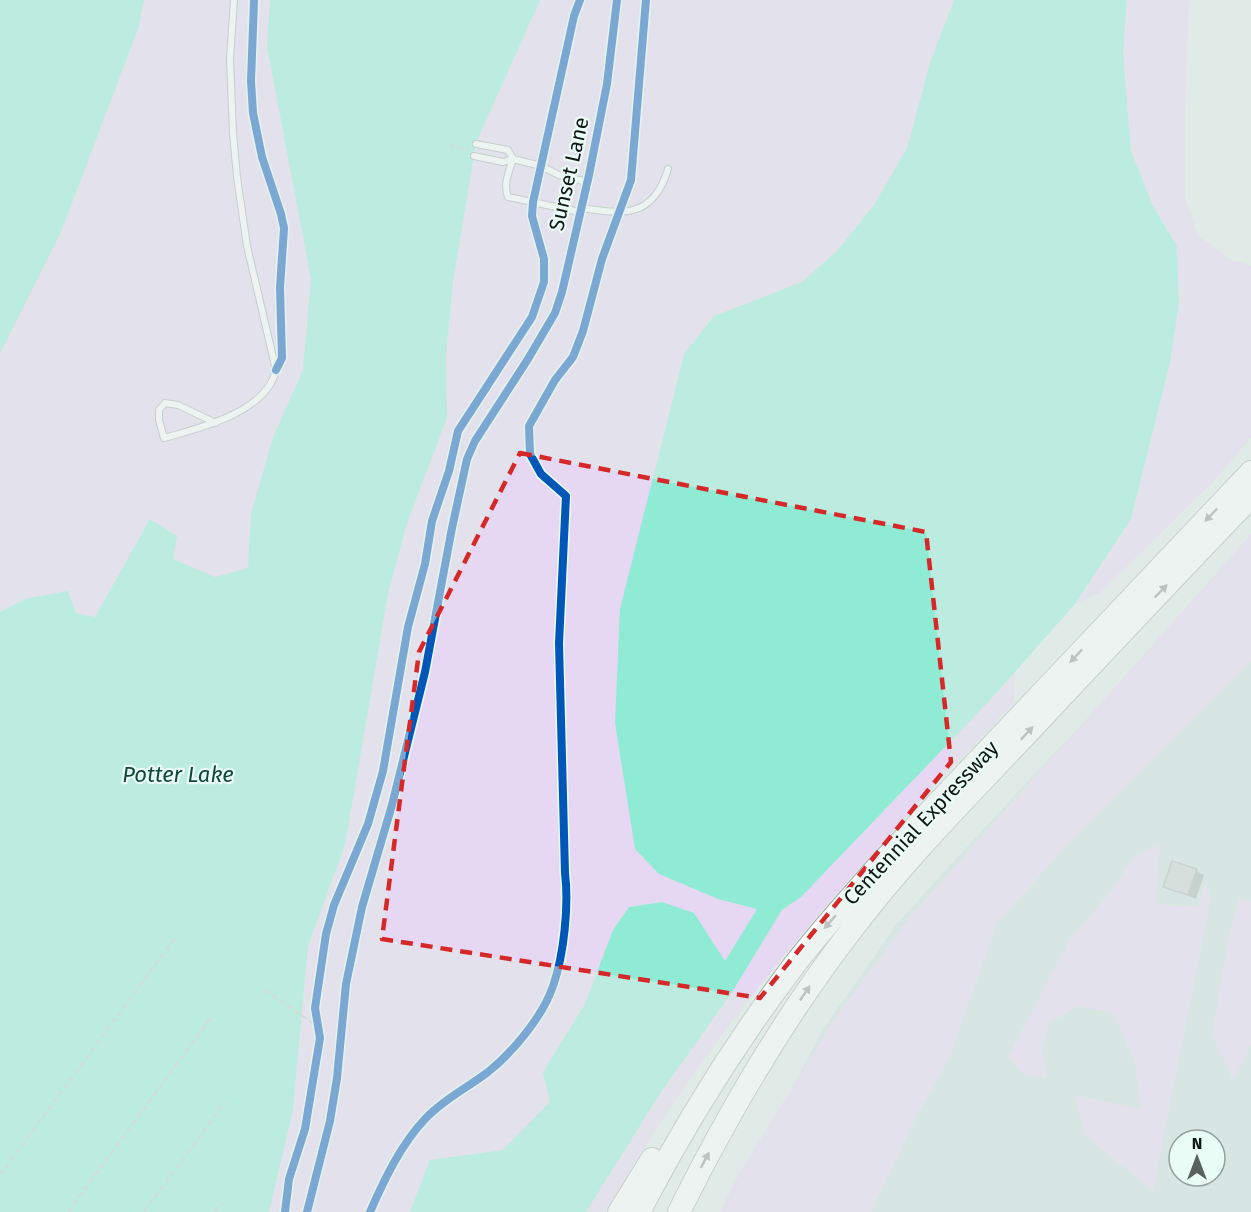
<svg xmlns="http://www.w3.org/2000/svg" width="1251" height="1212" font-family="'Fira Sans',sans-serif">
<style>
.built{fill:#cde1db;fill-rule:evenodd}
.green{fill:#e6d8f2}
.water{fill:#90ebd5}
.shadow{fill:#0003}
.building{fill:#c9d1cf;stroke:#adb5b3;stroke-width:1.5}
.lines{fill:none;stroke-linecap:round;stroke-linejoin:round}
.lane-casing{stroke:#a5adaa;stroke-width:8}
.highway-casing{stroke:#a5adaa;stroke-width:24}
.path{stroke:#c5cac8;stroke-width:2;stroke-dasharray:6 3;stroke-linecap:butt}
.lane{stroke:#fafcfc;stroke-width:6}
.highway{stroke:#fafcfc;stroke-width:22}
.cycleway-casing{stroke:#eafcf6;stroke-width:11}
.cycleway{stroke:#0057b8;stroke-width:8}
.oneway{fill:#919494}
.marked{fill:none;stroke:#d62828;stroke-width:4.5;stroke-dasharray:12 8;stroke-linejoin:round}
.labels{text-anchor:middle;stroke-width:4.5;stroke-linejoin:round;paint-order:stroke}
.street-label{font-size:21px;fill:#101614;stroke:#eafcf6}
.water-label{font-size:22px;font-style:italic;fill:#10473c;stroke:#eafcf6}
</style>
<rect width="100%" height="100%" fill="#e0ebe8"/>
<path class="built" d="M 1251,548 L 1251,1212 L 725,1212 L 824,1028 L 898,922 L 1021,788 ZM 1179,1140 L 1215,1140 L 1215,1176 L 1179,1176 Z"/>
<path class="green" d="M 45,0 L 1118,0 L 1011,247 L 1015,702 C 863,859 714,1020 606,1212 L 0,1212 L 0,111 Z
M 1127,0 L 1189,0 L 1185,117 L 1185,196 L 1198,235 L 1232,260 L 1251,265 L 1251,438 L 1214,481 L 1099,594 L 1075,604 L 1131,519 L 1170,363 L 1177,246 L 1153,206 L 1131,152 L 1123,52 Z
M 1251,534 L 1251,661 L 1071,841 L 997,923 L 949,1058 L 916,1117 L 871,1212 L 720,1212 L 738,1175 L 835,1018 L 911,916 Z
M 1160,845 L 1155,903 L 1197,907 L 1207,879 L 1210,901 L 1153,1191 L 1086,1136 L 1074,1095 L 1141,1109 L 1135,1061 L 1113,1013 L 1078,1006 L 1049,1023 L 1042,1047 L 1047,1078 L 1024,1075 L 1008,1057 L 1071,937 L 1111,892 L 1134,856 Z
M 1240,897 L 1251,901 L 1251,1045 L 1233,1080 L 1212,1034 L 1228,939 Z"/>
<path class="water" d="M 0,0 L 144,0 L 138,29 L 61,232 L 0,353 Z
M 270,0 L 540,0 L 476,143 L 453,281 L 446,356 L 447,418 L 407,523 L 388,594 L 345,845 L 308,946 L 293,1110 L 269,1212 L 0,1212 L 0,612 L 25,599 L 68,591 L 76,613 L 95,617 L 150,519 L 177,536 L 173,559 L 215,577 L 248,568 L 251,514 L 273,437 L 303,370 L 311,279 L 267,47 Z
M 954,0 L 1127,0 L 1123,52 L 1131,151 L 1153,206 L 1177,246 L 1179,303 L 1170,363 L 1131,519 L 1075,604 L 991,699 L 801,897 L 782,910 L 732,992 L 661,1092 L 586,1212 L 410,1212 L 430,1160 L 503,1150 L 550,1102 L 543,1072 L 585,1004 L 613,930 L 629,907 L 662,902 L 694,913 L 725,961 L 757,909 L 718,899 L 659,874 L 635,849 L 615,723 L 620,609 L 684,354 L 714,316 L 802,282 L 837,251 L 874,205 L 907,148 L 930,63 Z"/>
<path class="shadow" d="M 1196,871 L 1204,875 L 1196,899 L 1165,886 Z"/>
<path class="building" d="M 1172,861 L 1197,869 L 1188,895 L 1163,887 Z"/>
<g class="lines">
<g class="lane-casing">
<path id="lane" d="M 474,156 L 503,162 L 513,159 L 508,150 L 476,144
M 581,208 C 623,214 653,219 668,169
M 580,212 L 508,197 C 503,185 509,171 513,159 L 541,166 L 559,175 L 587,182
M 216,423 L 178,405 L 165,403 L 159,410 L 159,420 L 164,438 C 200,428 267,412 276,370 L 247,246 L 237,177 L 233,133 L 230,59 L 234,0
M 307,1212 L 330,1121 L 337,1078 L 346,984 L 362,907 L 392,805 L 425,672 L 452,528 L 467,459 L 475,441 L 528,359 L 555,313 L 562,292 L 589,175 L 607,84 L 617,0"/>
</g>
<g class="highway-casing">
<path id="highway" d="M 619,1212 L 652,1159
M 639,1212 C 684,1125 736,1042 795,964 C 822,929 852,896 881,863 L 1251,472
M 679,1212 C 728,1113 783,1019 850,932 C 902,863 963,801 1022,739 C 1098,658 1174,577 1251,497"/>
</g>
<path class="path" d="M 449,145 L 469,150
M 265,990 L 317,1026
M 0,1175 L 175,938
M 68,1212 L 213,1015
M 144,1212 L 225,1102
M 215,1212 L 222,1203"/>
<use href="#lane" class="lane"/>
<use href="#highway" class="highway"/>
<g class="cycleway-casing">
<path id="cycleway" d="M 254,0 L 251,81 L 253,113 L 262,157 L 281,214 L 284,228 L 280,288 L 282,358 L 276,370
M 285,1212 L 289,1179 L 305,1129 L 320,1038 L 315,1008 L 326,934 L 334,905 L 368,824 L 383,771 L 408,627 L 425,564 L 432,521 L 449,471 L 458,431 L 532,317 L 544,282 L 544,259 L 532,216 L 533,202 L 574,16 L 580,0
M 307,1212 L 330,1121 L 337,1078 L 346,984 L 362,907 L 392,805 L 425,672 L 452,528 L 467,459 L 475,441 L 528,359 L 555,313 L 562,292 L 589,175 L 607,84 L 617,0
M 370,1212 C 384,1180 401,1144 426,1118 C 444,1099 467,1088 488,1072 C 513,1052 543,1016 553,986 C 564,955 569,905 565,873 L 559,643 L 566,496 L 541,474 L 530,454 L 529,426 L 555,380 L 573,357 L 583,331 L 602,259 L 631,180 L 646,0"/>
</g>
<use href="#cycleway" class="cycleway"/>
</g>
<defs><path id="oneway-solid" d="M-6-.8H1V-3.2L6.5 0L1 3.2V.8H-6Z" transform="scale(1.5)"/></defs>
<g class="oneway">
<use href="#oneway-solid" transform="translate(1211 515) rotate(134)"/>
<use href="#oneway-solid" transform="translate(1161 591) rotate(-46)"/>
<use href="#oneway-solid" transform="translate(1076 656) rotate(133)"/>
<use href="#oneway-solid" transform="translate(1027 733) rotate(-47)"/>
<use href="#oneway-solid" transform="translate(830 922) rotate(131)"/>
<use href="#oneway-solid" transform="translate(805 993) rotate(-56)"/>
<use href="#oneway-solid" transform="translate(705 1160) rotate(-62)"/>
</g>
<path d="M0 0H1251V1212H0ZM 520,453 L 926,532 L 951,762 L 760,998 L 382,939 L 419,652 Z" fill="#e0ebe8" fill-opacity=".55" fill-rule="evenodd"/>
<path class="marked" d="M 520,453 L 926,532 L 951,762 L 760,998 L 382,939 L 419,652 Z"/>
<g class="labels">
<g class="street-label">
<text transform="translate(569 174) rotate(-77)" y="7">Sunset Lane</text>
<text transform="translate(921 823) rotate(-47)" y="7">Centennial Expressway</text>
</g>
<g class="water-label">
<text x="178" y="782">Potter Lake</text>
</g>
</g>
<g transform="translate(1197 1158)"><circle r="28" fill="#eafcf6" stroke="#93a09c" stroke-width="1.5"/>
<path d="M0-4.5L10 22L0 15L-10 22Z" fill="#59615e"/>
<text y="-9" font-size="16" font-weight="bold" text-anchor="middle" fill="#101614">N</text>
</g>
</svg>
